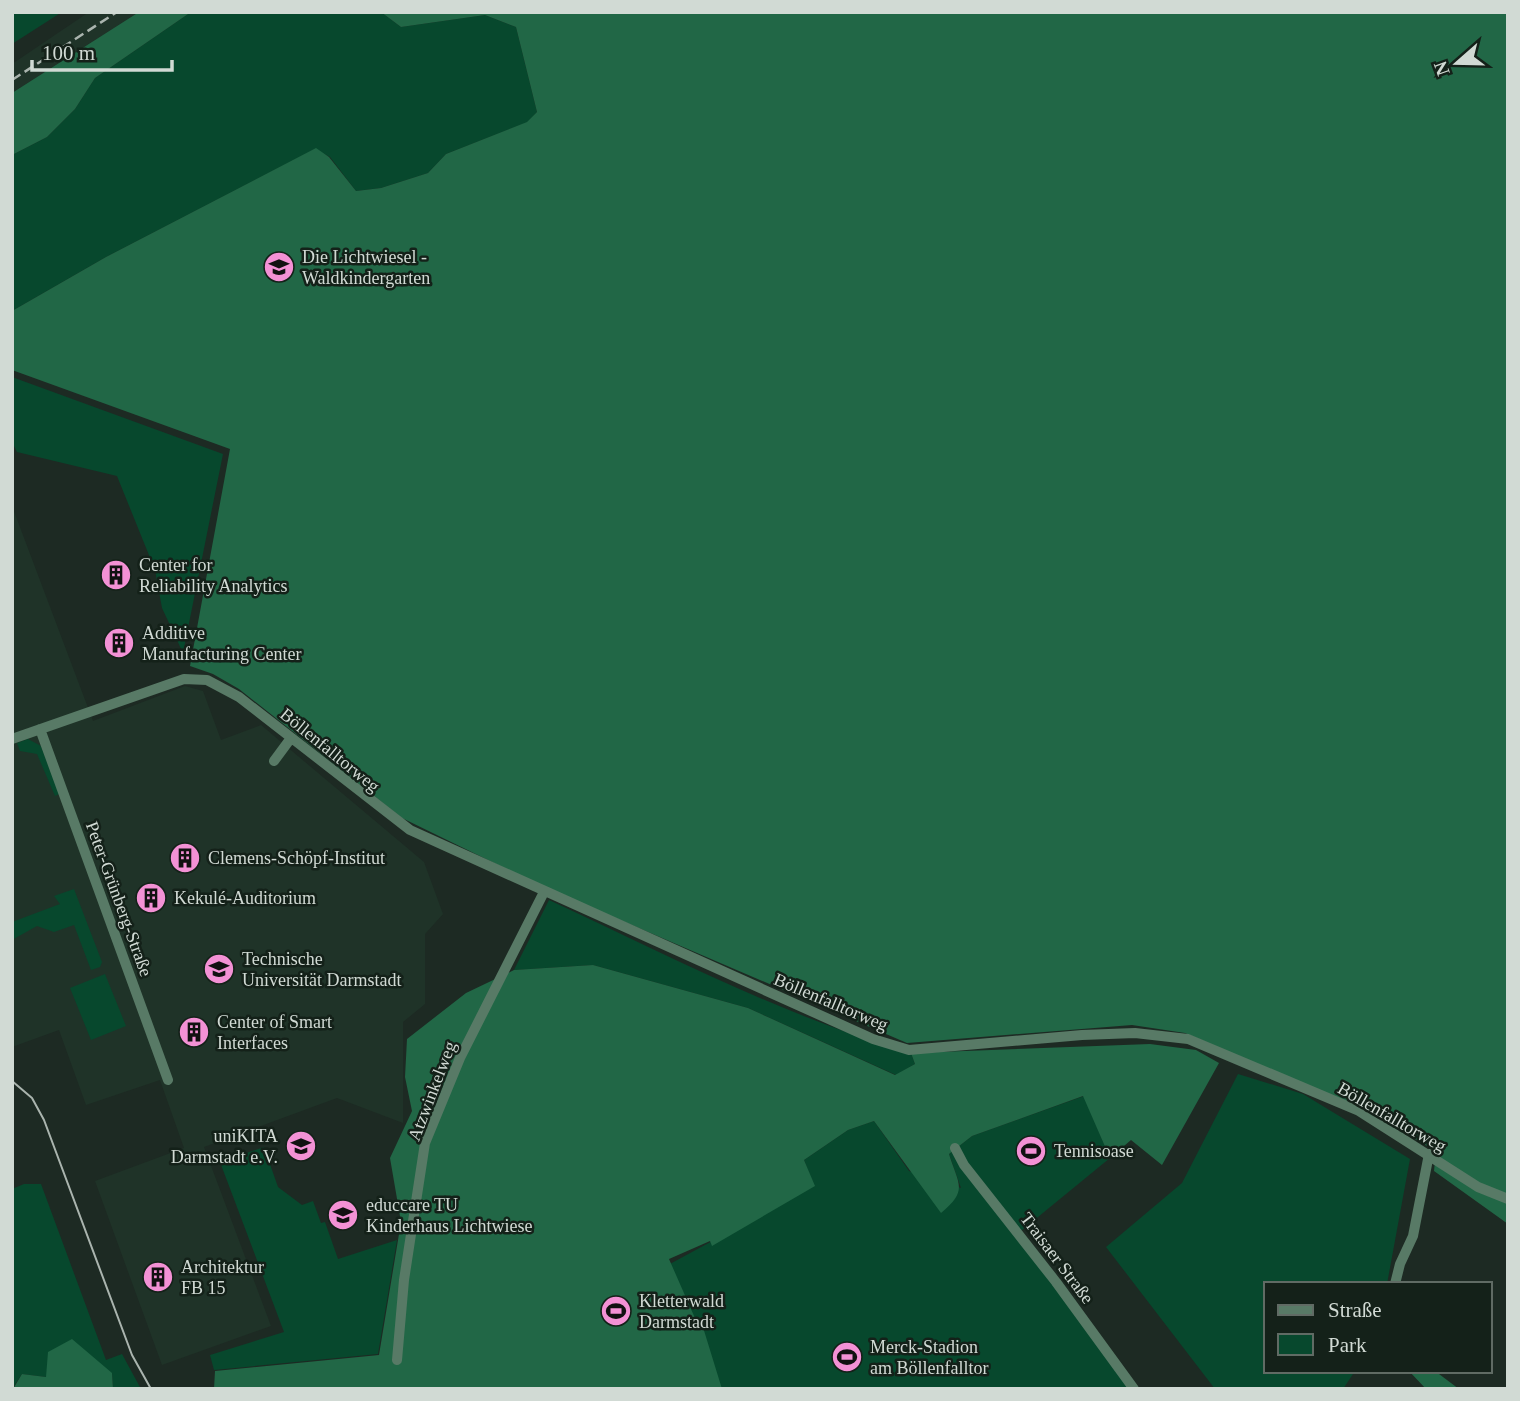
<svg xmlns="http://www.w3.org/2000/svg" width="1520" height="1401" font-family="Georgia,serif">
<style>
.built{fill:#1f3328}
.green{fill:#07482d}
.forest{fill:#216746}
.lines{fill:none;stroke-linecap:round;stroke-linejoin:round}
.minor{stroke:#587a66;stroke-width:10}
.tram{stroke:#aab4ae;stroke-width:2}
.rail{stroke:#aab4ae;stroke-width:2.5;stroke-dasharray:10 5;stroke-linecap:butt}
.labels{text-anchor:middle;stroke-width:5;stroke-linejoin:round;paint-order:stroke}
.poi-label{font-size:18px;fill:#d1dad4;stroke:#142119;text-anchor:start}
.street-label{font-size:18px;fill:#d1dad4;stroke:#142119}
</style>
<rect width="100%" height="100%" fill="#1d2a23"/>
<path class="built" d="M 89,12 L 139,12 L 12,93 L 12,64 Z
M 12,506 L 93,721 L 185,686 L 203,691 L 221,740 L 261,725 L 424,862 L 443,914 L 425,934 L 425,1004 L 403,1022 L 403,1123 L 337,1098 L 204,1147 L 271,1326 L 162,1365 L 95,1181 L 184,1148 L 160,1080 L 86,1105 L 59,1030 L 12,1047 Z"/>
<path class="green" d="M 12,12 L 62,12 L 12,44 Z
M 191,12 L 381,12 L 401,27 L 485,15 L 516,27 L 537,112 L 528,122 L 446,154 L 428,173 L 381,188 L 356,191 L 330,157 L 315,149 L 106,257 L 12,311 L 12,155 L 47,137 L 75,109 L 95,78 Z
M 12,377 L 223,454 L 183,653 L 162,608 L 155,570 L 117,476 L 17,452 L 12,442 Z
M 28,739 L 41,746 L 59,794 L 55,796 L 37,754 L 20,751 L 17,743 Z
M 74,889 L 102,962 L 100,967 L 91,970 L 74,925 L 54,932 L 37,926 L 12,940 L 12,922 L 60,904 L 54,896 Z
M 549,900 C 665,954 788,1018 911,1053 L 915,1064 L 896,1075 L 748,1008 L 593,965 L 514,970 Z
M 105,974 L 126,1026 L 91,1040 L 70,988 Z
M 1238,1074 L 1303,1094 L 1410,1159 L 1387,1284 L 1266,1284 L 1266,1371 L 1355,1371 L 1343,1389 L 1215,1389 L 1106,1247 L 1182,1183 Z
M 1084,1096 L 1110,1158 L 1016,1235 L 1138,1389 L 712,1389 L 668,1265 L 814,1186 L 804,1160 L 848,1130 L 874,1121 L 909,1171 L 961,1188 L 949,1154 L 972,1136 Z
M 264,1147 L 278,1187 L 302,1205 L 313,1201 L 321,1223 L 325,1222 L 338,1259 L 397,1240 L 378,1354 L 214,1370 L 210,1355 L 284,1332 L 220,1162 Z
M 24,1184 L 41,1184 L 106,1360 L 122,1354 L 141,1389 L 113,1389 L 112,1373 L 46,1377 L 22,1374 L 12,1389 L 12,1189 Z"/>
<path class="forest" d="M 139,12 L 191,12 L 95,78 L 75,109 L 47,137 L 12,155 L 12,93 Z
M 381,12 L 1508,12 L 1508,1224 L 1434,1171 L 1436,1151 L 1356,1106 L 1185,1033 L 1132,1025 L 907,1043 L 541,886 L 402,818 L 239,689 L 213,674 L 190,666 L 230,449 L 12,370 L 12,311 L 106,257 L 316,148 L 329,157 L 356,191 L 381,188 L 428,173 L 446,154 L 527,122 L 537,112 L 516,27 L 485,15 L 401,27 Z
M 593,965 L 748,1008 L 895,1075 L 915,1064 L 911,1053 L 1150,1044 L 1196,1050 L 1219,1063 L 1162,1165 L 1131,1140 L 1110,1158 L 1083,1096 L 972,1136 L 949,1154 C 958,1184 969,1190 941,1213 L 874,1121 L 848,1130 L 804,1160 L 815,1186 L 712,1246 L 710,1241 L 669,1259 L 698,1325 L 702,1324 L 722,1389 L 214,1389 L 215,1371 L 379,1355 L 401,1222 L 390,1158 L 412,1111 L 405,1077 L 407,1039 L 466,993 L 514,970 Z
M 72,1339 L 112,1373 L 113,1389 L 13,1389 L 22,1374 L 46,1377 L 48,1352 Z
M 1409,1371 L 1435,1371 L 1459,1389 L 1426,1389 Z"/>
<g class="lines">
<path class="minor" d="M 40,729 L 168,1080
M 12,739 L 184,679 L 207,680 L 239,697 L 410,830 L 873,1039 L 909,1050 L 1082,1035 L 1135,1033 L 1188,1039 L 1359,1111 L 1478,1187 L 1508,1199
M 274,761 L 291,738
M 955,1148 L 964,1165 L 1056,1282 L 1134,1389
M 1395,1284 L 1400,1264 L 1413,1236 L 1429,1154
M 397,1360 L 404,1280 L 425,1143 L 460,1058 L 544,892"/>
<path class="tram" d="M 12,1081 L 32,1098 L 44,1120 L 132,1355 L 151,1389"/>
<path class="rail" d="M 12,80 L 117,12"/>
</g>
<defs>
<g id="school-disc" transform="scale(1.575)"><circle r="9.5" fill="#f391d5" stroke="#142119"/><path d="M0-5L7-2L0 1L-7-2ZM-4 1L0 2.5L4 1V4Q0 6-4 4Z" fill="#111"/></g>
<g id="building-disc" transform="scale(1.575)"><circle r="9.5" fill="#f391d5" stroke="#142119"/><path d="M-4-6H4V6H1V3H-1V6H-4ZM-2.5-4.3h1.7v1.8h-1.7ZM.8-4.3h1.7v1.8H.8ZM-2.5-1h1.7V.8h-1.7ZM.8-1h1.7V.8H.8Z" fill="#111"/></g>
<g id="university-disc" transform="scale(1.575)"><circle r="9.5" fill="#f391d5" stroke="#142119"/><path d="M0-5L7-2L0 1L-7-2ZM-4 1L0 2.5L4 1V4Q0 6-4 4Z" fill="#111"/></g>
<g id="stadium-disc" transform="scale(1.575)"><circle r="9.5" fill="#f391d5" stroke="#142119"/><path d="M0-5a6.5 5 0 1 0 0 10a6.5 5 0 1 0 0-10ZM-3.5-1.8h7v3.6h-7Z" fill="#111"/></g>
</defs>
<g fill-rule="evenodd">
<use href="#school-disc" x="279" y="267"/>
<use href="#building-disc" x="116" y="575"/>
<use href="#building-disc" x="119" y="643"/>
<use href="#building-disc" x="185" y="858"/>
<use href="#building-disc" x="151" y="898"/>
<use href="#university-disc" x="219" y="969"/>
<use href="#building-disc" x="194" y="1032"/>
<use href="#school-disc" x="301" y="1146"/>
<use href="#stadium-disc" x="1031" y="1151"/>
<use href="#school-disc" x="343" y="1215"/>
<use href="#building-disc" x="158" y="1277"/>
<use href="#stadium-disc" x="616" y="1311"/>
<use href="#stadium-disc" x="847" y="1357"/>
</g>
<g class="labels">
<g class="poi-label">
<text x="302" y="263">Die Lichtwiesel -<tspan x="302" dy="21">Waldkindergarten</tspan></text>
<text x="139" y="571">Center for<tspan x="139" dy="21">Reliability Analytics</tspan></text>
<text x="142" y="639">Additive<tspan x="142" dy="21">Manufacturing Center</tspan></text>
<text x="208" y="864">Clemens-Schöpf-Institut</text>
<text x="174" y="904">Kekulé-Auditorium</text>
<text x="242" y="965">Technische<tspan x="242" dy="21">Universität Darmstadt</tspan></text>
<text x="217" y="1028">Center of Smart<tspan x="217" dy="21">Interfaces</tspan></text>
<text x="278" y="1142" text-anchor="end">uniKITA<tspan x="278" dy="21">Darmstadt e.V.</tspan></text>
<text x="1054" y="1157">Tennisoase</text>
<text x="366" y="1211">educcare TU<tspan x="366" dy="21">Kinderhaus Lichtwiese</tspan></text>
<text x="181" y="1273">Architektur<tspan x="181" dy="21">FB 15</tspan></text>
<text x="639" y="1307">Kletterwald<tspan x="639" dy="21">Darmstadt</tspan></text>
<text x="870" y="1353">Merck-Stadion<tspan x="870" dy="21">am Böllenfalltor</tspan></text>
</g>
<g class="street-label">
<text transform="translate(330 750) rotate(39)" y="6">Böllenfalltorweg</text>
<text transform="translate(119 899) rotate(70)" y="6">Peter-Grünberg-Straße</text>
<text transform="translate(831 1002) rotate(23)" y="6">Böllenfalltorweg</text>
<text transform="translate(432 1091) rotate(-69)" y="6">Atzwinkelweg</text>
<text transform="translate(1392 1117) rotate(30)" y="6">Böllenfalltorweg</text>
<text transform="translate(1057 1258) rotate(53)" y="6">Traisaer Straße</text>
</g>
</g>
<rect width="1520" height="1401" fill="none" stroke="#d1dad4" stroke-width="28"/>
<rect x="1264" y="1282" width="228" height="91" fill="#142119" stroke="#606b64" stroke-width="2"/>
<rect x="1278" y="1305" width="35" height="10" fill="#587a66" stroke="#606b64" stroke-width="2"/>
<text x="1328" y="1317" font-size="21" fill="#d1dad4">Straße</text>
<rect x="1278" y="1334" width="35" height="21" fill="#07482d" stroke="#606b64" stroke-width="2"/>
<text x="1328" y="1352" font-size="21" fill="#d1dad4">Park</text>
<g transform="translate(1457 63) rotate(250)" stroke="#142119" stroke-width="5" paint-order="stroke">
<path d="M0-5L12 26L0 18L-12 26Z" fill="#d1dad4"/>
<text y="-10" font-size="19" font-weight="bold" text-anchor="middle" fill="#d1dad4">N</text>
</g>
<path d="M32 60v10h140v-10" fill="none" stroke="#d1dad4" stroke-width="3.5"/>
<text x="42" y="60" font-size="21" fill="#d1dad4" stroke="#142119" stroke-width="5" paint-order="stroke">100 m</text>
</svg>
